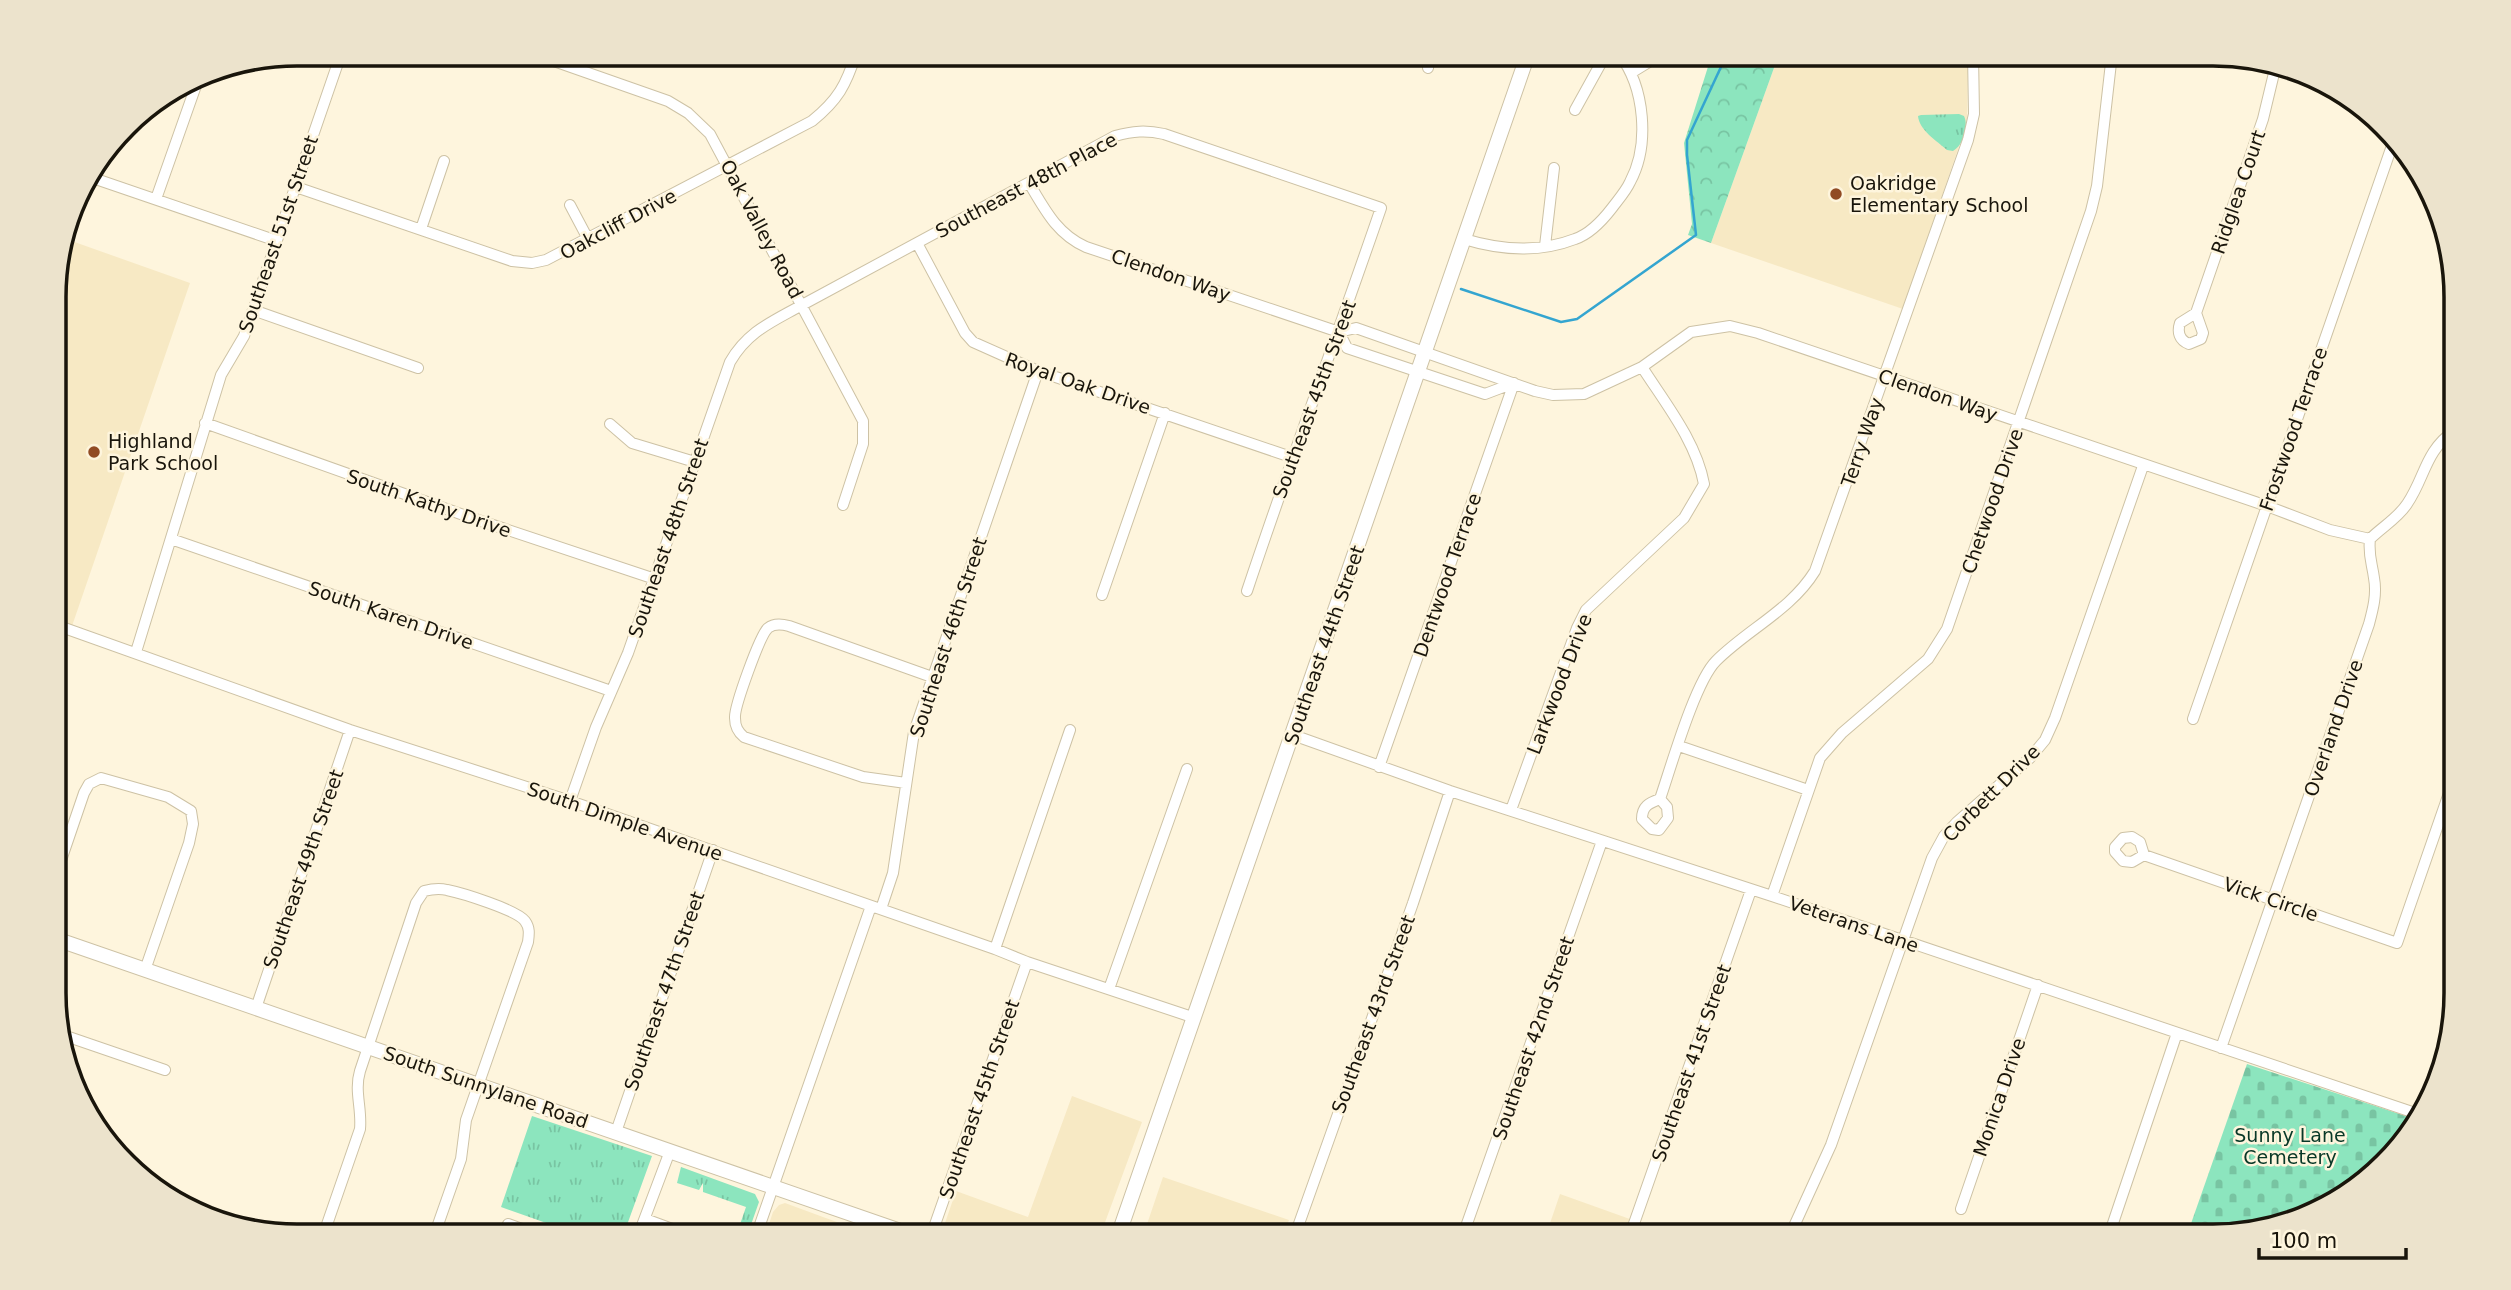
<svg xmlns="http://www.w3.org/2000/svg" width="2511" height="1290" font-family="'DejaVu Sans',sans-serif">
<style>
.built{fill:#f7e9c4}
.grass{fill:url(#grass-tufts)}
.cemetery{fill:url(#cemetery-stones)}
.park{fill:url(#park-crowns)}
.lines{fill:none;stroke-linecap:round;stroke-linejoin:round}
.stream{stroke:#34a5d0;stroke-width:2.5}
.minor-casing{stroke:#cdc2a5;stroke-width:12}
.major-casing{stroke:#cdc2a5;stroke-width:16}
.minor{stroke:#fff;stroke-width:10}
.major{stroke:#fff;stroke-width:14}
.poi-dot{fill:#914b23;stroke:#fef5dd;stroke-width:2.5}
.labels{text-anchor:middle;stroke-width:5;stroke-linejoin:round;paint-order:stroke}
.poi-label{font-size:19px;fill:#19150b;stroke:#fef5dd;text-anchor:start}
.street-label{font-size:19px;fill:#19150b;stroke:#fef5dd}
.park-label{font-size:19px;fill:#083827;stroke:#fef5dd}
.rim{fill:none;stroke:#19150b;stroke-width:3.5}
</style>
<defs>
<pattern id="grass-tufts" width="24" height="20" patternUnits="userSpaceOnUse" patternTransform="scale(1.75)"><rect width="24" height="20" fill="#8ce5be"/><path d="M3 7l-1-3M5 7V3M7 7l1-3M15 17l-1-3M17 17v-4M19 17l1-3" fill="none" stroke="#78c4a2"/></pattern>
<pattern id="cemetery-stones" width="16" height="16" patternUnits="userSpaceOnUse" patternTransform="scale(1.75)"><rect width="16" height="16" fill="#8ce5be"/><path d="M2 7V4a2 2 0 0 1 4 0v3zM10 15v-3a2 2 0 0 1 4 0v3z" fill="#78c4a2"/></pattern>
<pattern id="park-crowns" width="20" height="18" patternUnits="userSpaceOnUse" patternTransform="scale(1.75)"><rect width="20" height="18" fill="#8ce5be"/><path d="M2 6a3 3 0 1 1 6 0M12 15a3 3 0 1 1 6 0" fill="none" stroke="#78c4a2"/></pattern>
</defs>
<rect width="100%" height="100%" fill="#fef5dd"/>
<path class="built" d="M 1779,54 L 1968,54 L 1967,123 L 1903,309 L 1711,243 Z
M 66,239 L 190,283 L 72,626 L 56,621 L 55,282 Z
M 1072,1096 L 1142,1122 L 1100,1236 L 970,1236 L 944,1226 L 956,1191 L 1028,1217 Z
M 1163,1177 L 1289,1220 L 1283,1235 L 1143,1236 Z
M 1560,1194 L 1641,1223 L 1637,1235 L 1546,1235 Z
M 785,1203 L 823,1217 L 876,1236 L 765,1236 L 773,1212 L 779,1205 Z"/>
<path class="grass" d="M 1959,114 L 1964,116 C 1969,126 1963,146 1953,151 L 1947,150 C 1937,141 1919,130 1918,116 L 1921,115 Z
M 532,1116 L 652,1156 L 623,1236 L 583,1236 L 501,1207 Z
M 681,1167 L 755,1194 L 759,1202 L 747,1236 L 736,1236 L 746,1207 L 703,1192 L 703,1183 L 699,1190 L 677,1183 Z"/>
<path class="cemetery" d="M 2247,1064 L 2415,1119 L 2349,1194 L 2229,1235 L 2187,1235 Z"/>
<path class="park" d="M 1712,54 L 1779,54 L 1711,243 L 1688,235 L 1692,224 L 1684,143 Z"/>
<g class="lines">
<path class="stream" d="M 1461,289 L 1561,322 L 1577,319 L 1696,235 L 1687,155 L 1687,140 L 1727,54"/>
<g class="minor-casing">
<path id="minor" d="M 534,54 L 668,101 L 688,113 L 710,134 L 863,421 L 863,444 L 843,505
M 897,54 L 899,55
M 1428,68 L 1430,54
M 1631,73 L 1662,54
M 1575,110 L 1606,54
M 90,177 L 277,241
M 1029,183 C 1045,210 1057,234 1086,247 L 1339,332 L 1356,328 L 1535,391 L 1553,395 L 1584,394 L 1642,367 L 1691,332 L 1730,326 L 1758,333 L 2267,506 L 2330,530 L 2370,539
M 296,187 L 512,261 L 532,263 L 546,260 L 812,121 C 838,100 846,85 856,54
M 156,199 L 199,77
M 570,205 L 588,239
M 421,229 L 444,161
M 1464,239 C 1500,250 1539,253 1575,239 C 1590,234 1602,221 1612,208 C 1618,200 1626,191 1630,182 C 1650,145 1645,87 1619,54
M 917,243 L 965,333 L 973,342 L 1038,371 L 1291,457
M 1545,246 L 1554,168
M 253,310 L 418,368
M 2196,313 L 2203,333 L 2201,339 L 2189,344 C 2179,340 2177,332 2180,323 L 2196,313 L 2263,119 L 2275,69
M 1339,332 L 1347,348 L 1485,394 L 1514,383
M 205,423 L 472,518 L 655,579
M 610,424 L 632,443 L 695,462
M 171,539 L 611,691
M 1102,595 L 1165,413
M 56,625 L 350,730 L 570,801 L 995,949 L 1027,962 L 1195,1018
M 136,652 L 221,375 L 244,336 L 341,54
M 2193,719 L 2394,140
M 1293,735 L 1450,791 L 1772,896 L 2415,1113
M 1679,746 L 1808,790
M 1379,767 L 1514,383
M 906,783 L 863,777 L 744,737 C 738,732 735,727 735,718 C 734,707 760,635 768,628 C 774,623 782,624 789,626 L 932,677
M 1660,799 C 1671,767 1695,682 1716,661 C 1748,629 1791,610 1815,571 L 1968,140 L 1974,114 L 1973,54
M 1660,799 L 1667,807 L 1668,818 L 1659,830 L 1652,829 L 1642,819 C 1642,806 1649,803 1660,799 Z
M 570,801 L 596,727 L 628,653 L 730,362 C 748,331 772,322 802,305 L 1115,136 C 1133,131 1146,130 1164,134 L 1381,208 C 1337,336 1290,462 1247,591
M 1511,810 L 1577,628 L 1586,610 L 1684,518 L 1704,484 C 1696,441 1665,403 1642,367
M 2144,855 L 2132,862 L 2123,861 L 2115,852 L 2115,847 L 2123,838 L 2132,837 L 2140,842 L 2144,855 L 2397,943 L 2456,773
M 56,875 L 84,793 L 89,784 L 101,778 L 168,797 L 191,811 L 193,824 L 189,843 L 145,970
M 1772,896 L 1820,758 L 1842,733 L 1928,659 L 1947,629 L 2091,211 L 2097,186 L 2112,54
M 881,909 L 893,873 L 914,732 L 1038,371
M 995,949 L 1070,730
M 1109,989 L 1187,769
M 256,1008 L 350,730
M 60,1034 L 165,1070
M 2221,1048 L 2369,624 C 2373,609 2377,594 2374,578 C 2372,563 2368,555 2370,539 C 2382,527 2398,518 2407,504 C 2426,476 2424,452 2455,430
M 616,1132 L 713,850
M 1961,1209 L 2038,985
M 645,1219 L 691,1236
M 1295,1235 L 1413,903 L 1450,791
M 1463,1235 L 1602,841
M 1630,1235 L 1751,890
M 1790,1235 L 1831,1145 L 1932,858 L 1944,836 L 1957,822 L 2030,758 L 2045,740 L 2055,718 L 2143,466
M 2109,1235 L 2177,1033
M 323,1236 L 360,1129 C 362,1108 354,1091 360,1071 L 416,903 L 424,891 C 432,889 439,888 447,890 C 462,893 517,910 525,921 C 530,928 529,934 528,942 L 466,1120 L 461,1159 L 434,1236
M 504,1236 L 508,1224 L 541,1236
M 638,1236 L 670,1151
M 756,1236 L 871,906
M 931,1236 L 1027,962"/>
</g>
<g class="major-casing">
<path id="major" d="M 56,939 L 915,1236
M 1118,1236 L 1528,54"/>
</g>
<use href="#minor" class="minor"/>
<use href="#major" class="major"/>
</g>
<g class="poi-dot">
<circle cx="1836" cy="194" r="7"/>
<circle cx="94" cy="452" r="7"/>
</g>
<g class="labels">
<g class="poi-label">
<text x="1850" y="190">Oakridge<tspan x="1850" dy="22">Elementary School</tspan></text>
<text x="108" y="448">Highland<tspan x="108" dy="22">Park School</tspan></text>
</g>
<g class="street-label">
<text transform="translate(1026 185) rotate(-28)" y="7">Southeast 48th Place</text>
<text transform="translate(2238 192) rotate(-71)" y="7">Ridglea Court</text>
<text transform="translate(618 224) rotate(-28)" y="7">Oakcliff Drive</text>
<text transform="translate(762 229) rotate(62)" y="7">Oak Valley Road</text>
<text transform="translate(278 234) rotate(-71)" y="7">Southeast 51st Street</text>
<text transform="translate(1171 275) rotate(19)" y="7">Clendon Way</text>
<text transform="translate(1078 383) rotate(19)" y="7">Royal Oak Drive</text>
<text transform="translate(1938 395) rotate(19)" y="7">Clendon Way</text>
<text transform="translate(1314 399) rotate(-70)" y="7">Southeast 45th Street</text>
<text transform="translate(2293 429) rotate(-71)" y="7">Frostwood Terrace</text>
<text transform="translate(1862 442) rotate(-71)" y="7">Terry Way</text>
<text transform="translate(1992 501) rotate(-71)" y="7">Chetwood Drive</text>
<text transform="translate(429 503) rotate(19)" y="7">South Kathy Drive</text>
<text transform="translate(668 538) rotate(-71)" y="7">Southeast 48th Street</text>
<text transform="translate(1447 575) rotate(-71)" y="7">Dentwood Terrace</text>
<text transform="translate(391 615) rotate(19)" y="7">South Karen Drive</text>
<text transform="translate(948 637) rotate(-72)" y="7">Southeast 46th Street</text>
<text transform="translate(1324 645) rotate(-71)" y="7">Southeast 44th Street</text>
<text transform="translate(1559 684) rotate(-69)" y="7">Larkwood Drive</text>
<text transform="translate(2333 728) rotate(-71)" y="7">Overland Drive</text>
<text transform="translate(1991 793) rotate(-45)" y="7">Corbett Drive</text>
<text transform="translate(625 821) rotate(19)" y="7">South Dimple Avenue</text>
<text transform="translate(303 869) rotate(-71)" y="7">Southeast 49th Street</text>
<text transform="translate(2271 899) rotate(19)" y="7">Vick Circle</text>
<text transform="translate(1854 924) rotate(19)" y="7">Veterans Lane</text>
<text transform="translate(664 991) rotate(-71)" y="7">Southeast 47th Street</text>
<text transform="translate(1373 1014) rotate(-70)" y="7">Southeast 43rd Street</text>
<text transform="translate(1533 1038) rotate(-71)" y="7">Southeast 42nd Street</text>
<text transform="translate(1691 1063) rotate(-71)" y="7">Southeast 41st Street</text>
<text transform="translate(486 1087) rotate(19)" y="7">South Sunnylane Road</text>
<text transform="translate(1999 1097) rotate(-71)" y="7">Monica Drive</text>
<text transform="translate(979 1099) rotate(-71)" y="7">Southeast 45th Street</text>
</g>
<g class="park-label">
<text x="2290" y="1142">Sunny Lane<tspan x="2290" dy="22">Cemetery</tspan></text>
</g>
</g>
<path d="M0 0H2511V1290H0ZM297 66H2213A231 231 0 0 1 2444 297V993A231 231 0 0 1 2213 1224H297A231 231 0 0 1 66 993V297A231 231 0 0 1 297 66Z" fill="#ece3cc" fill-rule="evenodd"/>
<path class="rim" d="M297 66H2213A231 231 0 0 1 2444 297V993A231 231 0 0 1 2213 1224H297A231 231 0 0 1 66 993V297A231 231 0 0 1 297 66Z"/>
<path d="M2259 1248v10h147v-10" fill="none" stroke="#19150b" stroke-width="3.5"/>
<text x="2270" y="1248" font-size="21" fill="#19150b" stroke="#fef5dd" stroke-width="5" paint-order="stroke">100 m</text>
</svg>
